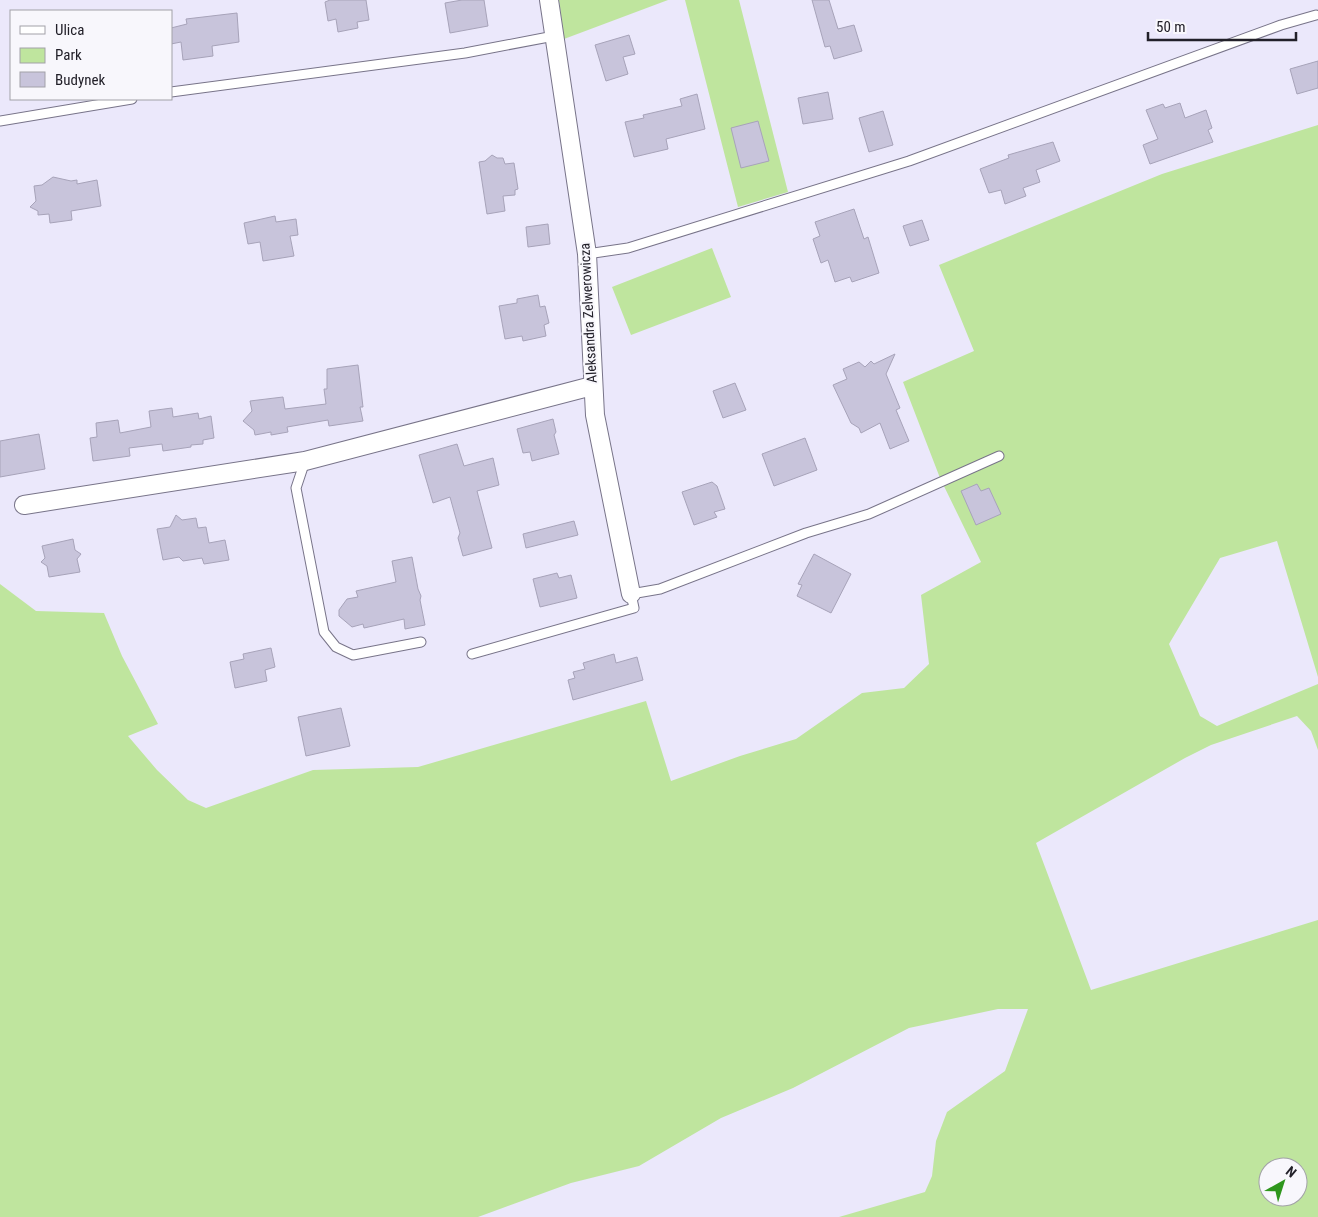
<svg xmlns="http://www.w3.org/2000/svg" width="1318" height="1217" font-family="'Roboto Condensed',sans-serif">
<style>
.green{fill:#bfe59e;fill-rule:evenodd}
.building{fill:#c8c4db;stroke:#a7a3b9}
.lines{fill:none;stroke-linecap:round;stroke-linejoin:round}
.lane-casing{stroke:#787489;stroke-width:11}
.street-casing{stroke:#787489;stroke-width:20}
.lane{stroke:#fff;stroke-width:9}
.street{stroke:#fff;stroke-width:18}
.labels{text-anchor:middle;stroke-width:4;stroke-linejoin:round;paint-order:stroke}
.street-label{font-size:14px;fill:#222029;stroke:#f8f7fc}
</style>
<rect width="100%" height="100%" fill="#ebe8fb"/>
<path class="green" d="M 559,0 L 668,0 L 564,39 Z
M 685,0 L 739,0 L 788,192 L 738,207 Z
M 1318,125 L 1318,677 L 1277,541 L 1220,558 L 1169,644 L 1200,716 L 1217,726 L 1318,684 L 1318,750 L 1311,731 L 1297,716 L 1211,745 L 1185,758 L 1036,843 L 1091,990 L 1318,920 L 1318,1217 L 839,1217 L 925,1192 L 932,1176 L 936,1141 L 947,1112 L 1005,1071 L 1028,1009 L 998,1009 L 909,1028 L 793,1088 L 721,1118 L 639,1166 L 571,1183 L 478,1217 L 0,1217 L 0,584 L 36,611 L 104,613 L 122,656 L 158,724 L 128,736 L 157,770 L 188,800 L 206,808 L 313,770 L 418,767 L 646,701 L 671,781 L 740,756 L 796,739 L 862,693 L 904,688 L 929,664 L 921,595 L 981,562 L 940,478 L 903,382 L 974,351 L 939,265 L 1162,174 ZM 1268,1167 L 1298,1167 L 1298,1197 L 1268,1197 Z
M 712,248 L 731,297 L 631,335 L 612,287 Z"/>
<path class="building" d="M 330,0 L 366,0 L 369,20 L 357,22 L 358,28 L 338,32 L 336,19 L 328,21 L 325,2 Z
M 462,0 L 484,0 L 488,26 L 450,33 L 445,3 Z
M 812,0 L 829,0 L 838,29 L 854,25 L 862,51 L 834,59 L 830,46 L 825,47 Z
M 237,13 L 239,42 L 212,46 L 213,56 L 183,60 L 181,42 L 171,44 L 171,28 L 187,24 L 186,19 Z
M 629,35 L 635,54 L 623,57 L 628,74 L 606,81 L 595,45 Z
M 1318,61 L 1318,88 L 1297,94 L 1290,69 Z
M 828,92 L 833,119 L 803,124 L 798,98 Z
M 697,94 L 705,129 L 666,139 L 668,149 L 634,157 L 625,122 L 644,118 L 643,115 L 682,106 L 680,99 Z
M 1180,103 L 1185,118 L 1206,110 L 1212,128 L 1208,130 L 1213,142 L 1150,164 L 1143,145 L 1158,139 L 1146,110 L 1163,104 L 1165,108 Z
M 883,111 L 893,145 L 869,152 L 859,118 Z
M 758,121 L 769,161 L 741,168 L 731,128 Z
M 1053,142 L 1060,161 L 1036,170 L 1040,182 L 1023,188 L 1026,196 L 1005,204 L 1001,190 L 989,193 L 980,169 L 1009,158 L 1008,155 Z
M 492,155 L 497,158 L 503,158 L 505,164 L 514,163 L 518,189 L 515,190 L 515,195 L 503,196 L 505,211 L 487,214 L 479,162 L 485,161 Z
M 53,177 L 71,181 L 77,180 L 77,184 L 97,180 L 101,206 L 71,211 L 72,220 L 50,223 L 49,214 L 38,215 L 38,211 L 30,207 L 36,201 L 34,186 L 42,185 Z
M 854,209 L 864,239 L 868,237 L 879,273 L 852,282 L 850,277 L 835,282 L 828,260 L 821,263 L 813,239 L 820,236 L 815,222 Z
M 275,216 L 276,222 L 296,219 L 298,235 L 290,236 L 294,256 L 263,261 L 260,242 L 248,244 L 244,223 Z
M 922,220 L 929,240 L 910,246 L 903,226 Z
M 548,224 L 550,244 L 528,247 L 526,227 Z
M 538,295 L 540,307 L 545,306 L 549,323 L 544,325 L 546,336 L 523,341 L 522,336 L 505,339 L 499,306 L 517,303 L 517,299 Z
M 895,354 L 886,374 L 900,408 L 896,410 L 909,441 L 890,449 L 880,423 L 861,433 L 859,428 L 851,423 L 833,385 L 847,379 L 843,369 L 859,362 L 865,367 L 871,361 L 874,364 Z
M 358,365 L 363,407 L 360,407 L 363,421 L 329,426 L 328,420 L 287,427 L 288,432 L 271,435 L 271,432 L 255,435 L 254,430 L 243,421 L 252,411 L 250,401 L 283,397 L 285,409 L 326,404 L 324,389 L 327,389 L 327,369 Z
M 735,383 L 746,410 L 723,418 L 713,391 Z
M 172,408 L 173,417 L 198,413 L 199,419 L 211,416 L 214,438 L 203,440 L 203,444 L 191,445 L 191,447 L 163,451 L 162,444 L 129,448 L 130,456 L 93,461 L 90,438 L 97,437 L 96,423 L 118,420 L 120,433 L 151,427 L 149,411 Z
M 553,419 L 556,432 L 554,435 L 559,454 L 532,461 L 530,452 L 523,453 L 517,429 Z
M 39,434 L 45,469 L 0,477 L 0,441 Z
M 805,438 L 817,470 L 774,486 L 762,454 Z
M 457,444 L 464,466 L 493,458 L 499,485 L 477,491 L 492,548 L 463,556 L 458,538 L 460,533 L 450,497 L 433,503 L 419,455 Z
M 712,482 L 717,486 L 725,509 L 714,512 L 717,517 L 694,525 L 682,492 Z
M 977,484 L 981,491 L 989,488 L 1001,514 L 976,525 L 961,491 Z
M 176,515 L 182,520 L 196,518 L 198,528 L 206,527 L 209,543 L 225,540 L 229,560 L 204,564 L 202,558 L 183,561 L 179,557 L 163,560 L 157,529 L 170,527 Z
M 574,521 L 578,535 L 526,548 L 523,534 Z
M 73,539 L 75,550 L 81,554 L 77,559 L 80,572 L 49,577 L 47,566 L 41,562 L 45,558 L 42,546 Z
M 814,554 L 851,574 L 831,613 L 797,596 L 802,585 L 798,584 Z
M 412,557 L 418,589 L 421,596 L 420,600 L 425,625 L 405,629 L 404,619 L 364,628 L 363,624 L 352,627 L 339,616 L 339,610 L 347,599 L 358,597 L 356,591 L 396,582 L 392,561 Z
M 557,573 L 559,578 L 571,575 L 577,598 L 540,607 L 533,579 Z
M 271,648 L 275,667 L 265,670 L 267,681 L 235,688 L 230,662 L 244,659 L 243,654 Z
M 614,654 L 616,663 L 637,657 L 643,680 L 573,700 L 568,680 L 575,678 L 573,672 L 585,669 L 583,663 Z
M 341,708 L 350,746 L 306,756 L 298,717 Z"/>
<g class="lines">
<g class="lane-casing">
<path id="lane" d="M 171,92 L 465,53 L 554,36
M 0,121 L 132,99
M 587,254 L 628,248 L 909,161 L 1281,25 L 1316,15
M 305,461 L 296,488 L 324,632 L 336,647 L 353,655 L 421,642
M 472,654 L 634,608 L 631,594 L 660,589 L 806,533 L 869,514 L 999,456"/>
</g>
<g class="street-casing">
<path id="street" d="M 549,0 L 587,254 L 595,415 L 631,594
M 24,505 L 305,461 L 592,386"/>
</g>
<use href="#lane" class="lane"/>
<use href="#street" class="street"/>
</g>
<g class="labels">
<g class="street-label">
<text transform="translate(588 313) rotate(-93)" y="5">Aleksandra Zelwerowicza</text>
</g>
</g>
<rect x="10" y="10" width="162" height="90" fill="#f8f7fc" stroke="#a2a1a8"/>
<rect x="20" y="26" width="25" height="8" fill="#ffffff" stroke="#a2a1a8"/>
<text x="55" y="35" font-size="15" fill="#222029">Ulica</text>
<rect x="20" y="48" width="25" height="15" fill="#bfe59e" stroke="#a2a1a8"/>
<text x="55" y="60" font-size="15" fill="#222029">Park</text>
<rect x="20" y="72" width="25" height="15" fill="#c8c4db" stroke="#a2a1a8"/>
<text x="55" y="85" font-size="15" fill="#222029">Budynek</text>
<g transform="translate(1283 1182) rotate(39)"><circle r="24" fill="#f8f7fc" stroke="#a2a1a8"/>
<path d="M0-4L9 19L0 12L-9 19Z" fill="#2f961d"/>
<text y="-8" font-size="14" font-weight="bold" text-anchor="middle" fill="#222029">N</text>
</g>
<path d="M1148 32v8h148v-8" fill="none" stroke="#222029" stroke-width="2.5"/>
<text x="1156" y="32" font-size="15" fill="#222029" stroke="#f8f7fc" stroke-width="4" paint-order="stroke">50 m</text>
</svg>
